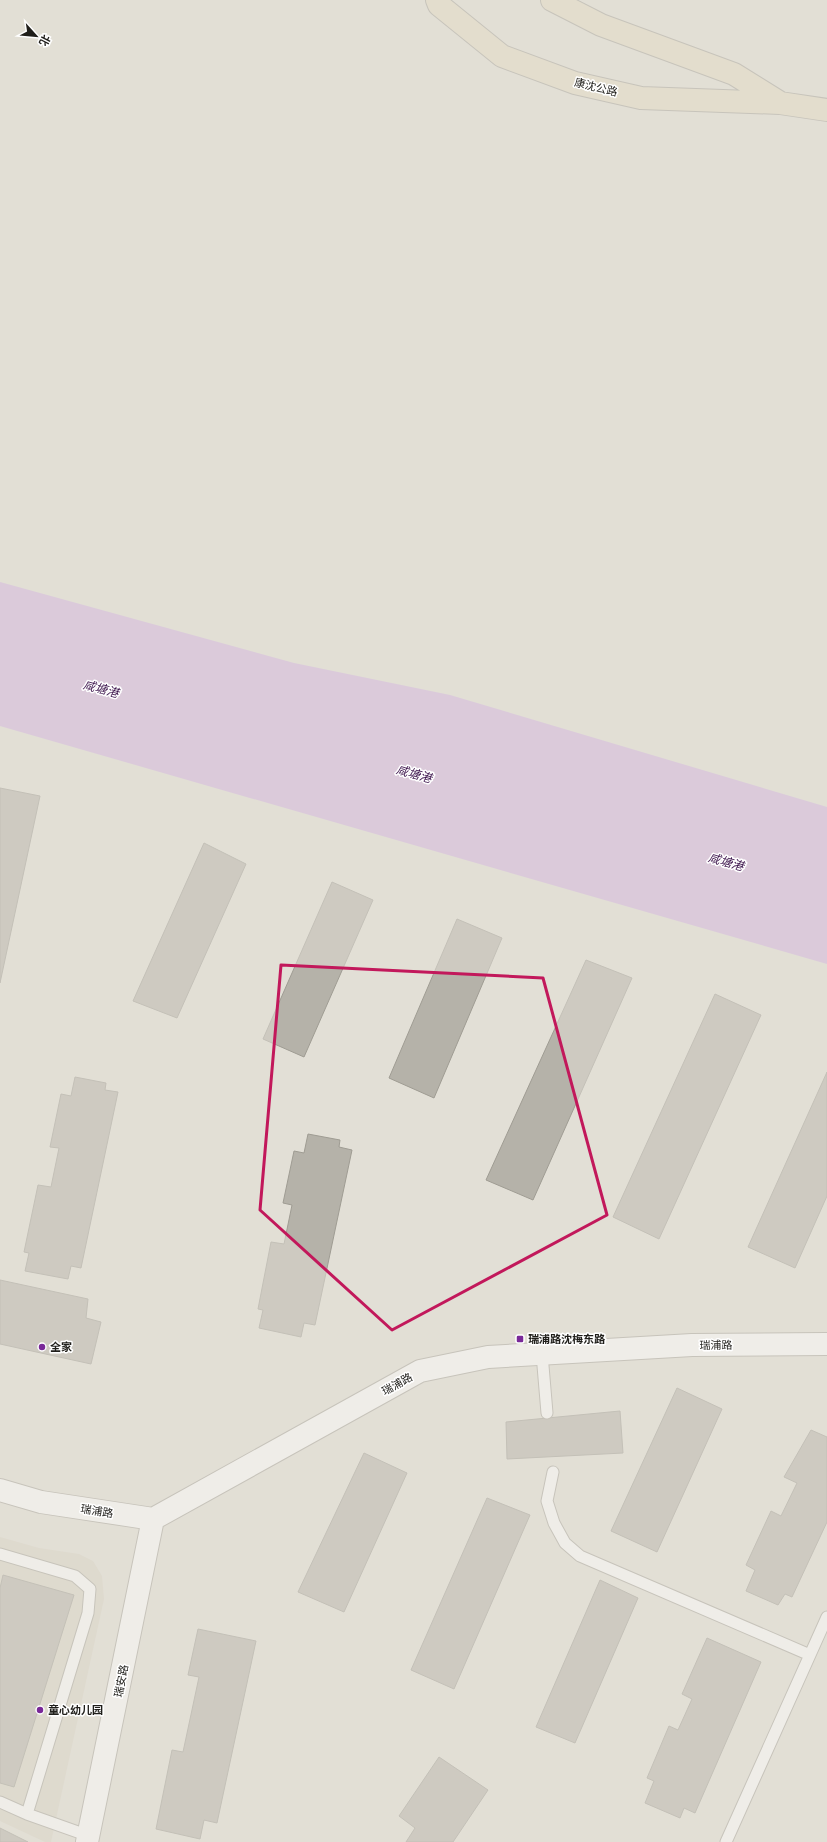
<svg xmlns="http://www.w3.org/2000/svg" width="827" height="1842" font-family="'Golos Text','Noto Sans SC',sans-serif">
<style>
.built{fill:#dad5c5}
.water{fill:#d2b2e1}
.building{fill:#b5b2a9;stroke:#9f9c93}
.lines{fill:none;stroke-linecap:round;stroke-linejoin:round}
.lane-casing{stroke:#a7a49b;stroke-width:13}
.street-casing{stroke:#a7a49b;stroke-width:24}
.secondary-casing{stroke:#a7a49b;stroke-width:24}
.lane{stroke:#fff;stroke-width:11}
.street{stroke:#fff;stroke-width:22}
.secondary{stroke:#e4dcc3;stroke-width:22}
.marked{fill:none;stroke:#c2185b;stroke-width:3;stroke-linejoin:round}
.poi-dot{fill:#792898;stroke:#fff;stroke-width:1.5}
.labels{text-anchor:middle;stroke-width:3;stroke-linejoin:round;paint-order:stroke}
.street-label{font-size:11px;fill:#1f1e1a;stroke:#fff}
.poi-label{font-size:11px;font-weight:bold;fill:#1f1e1a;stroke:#fff;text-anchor:start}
.water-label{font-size:12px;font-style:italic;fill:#3d154d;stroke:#fff}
</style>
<rect width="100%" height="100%" fill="#e2dfd6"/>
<path class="built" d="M 0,1537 L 39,1548 L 79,1554 L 93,1561 L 102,1576 L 104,1599 L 51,1842 L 45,1842 L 0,1821 Z"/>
<path class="water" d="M 0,582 L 294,663 L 450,695 L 827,807 L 827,964 L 0,726 Z"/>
<path class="building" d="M 0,788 L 40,796 L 0,983 Z
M 204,843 L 246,864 L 177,1018 L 133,1001 Z
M 332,882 L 373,900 L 304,1057 L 263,1039 Z
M 457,919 L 502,938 L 434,1098 L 389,1078 Z
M 586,960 L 632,978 L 533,1200 L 486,1180 Z
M 715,994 L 761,1015 L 659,1239 L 613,1217 Z
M 827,1072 L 827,1196 L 795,1268 L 748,1247 Z
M 75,1077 L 106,1083 L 105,1090 L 118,1092 L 81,1268 L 71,1266 L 68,1279 L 25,1271 L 29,1253 L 24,1252 L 38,1185 L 51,1187 L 59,1148 L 50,1147 L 61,1094 L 71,1096 Z
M 308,1134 L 340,1140 L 339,1147 L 352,1150 L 315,1325 L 304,1323 L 301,1337 L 259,1328 L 263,1310 L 258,1309 L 271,1242 L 284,1244 L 292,1205 L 283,1203 L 294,1151 L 304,1153 Z
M 0,1280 L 88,1299 L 86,1318 L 101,1322 L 91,1364 L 0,1344 Z
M 677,1388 L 722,1409 L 657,1552 L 611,1531 Z
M 620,1411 L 623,1453 L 507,1459 L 506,1422 Z
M 811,1430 L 827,1437 L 827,1522 L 792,1597 L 785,1594 L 778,1605 L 746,1591 L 755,1570 L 746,1565 L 771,1511 L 781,1516 L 797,1483 L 784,1477 Z
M 364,1453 L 407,1473 L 344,1612 L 298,1592 Z
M 487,1498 L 530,1515 L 454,1689 L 411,1670 Z
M 3,1575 L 74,1595 L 14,1787 L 0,1783 L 0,1588 Z
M 600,1580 L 638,1598 L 575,1743 L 536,1727 Z
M 198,1629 L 256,1641 L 217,1823 L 204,1820 L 200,1839 L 156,1829 L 172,1750 L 183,1752 L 199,1677 L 188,1675 Z
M 707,1638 L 761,1662 L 695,1813 L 684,1808 L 680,1818 L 645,1803 L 654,1781 L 647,1778 L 669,1726 L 678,1730 L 692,1699 L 682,1694 Z
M 439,1757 L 488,1790 L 453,1842 L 406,1842 L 415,1828 L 399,1816 Z
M 0,1828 L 28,1842 L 0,1842 Z"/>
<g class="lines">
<g class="lane-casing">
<path id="lane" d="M 542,1354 L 547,1413
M 553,1472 L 547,1501 L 554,1523 L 565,1543 L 580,1556 L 810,1655
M 0,1554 L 75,1576 L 90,1589 L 88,1613 L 27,1814
M 0,1802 L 27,1814 L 89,1836
M 726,1842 L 827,1617"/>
</g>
<g class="street-casing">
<path id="street" d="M 0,1490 L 41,1502 L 153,1519 L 420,1371 L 488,1357 L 692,1345 L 827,1344
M 87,1842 L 153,1519"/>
</g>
<g class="secondary-casing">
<path id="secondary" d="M 437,0 L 439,5 L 502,56 L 575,83 L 641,98 L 780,103 L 827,110
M 552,0 L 601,25 L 734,74 L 779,102"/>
</g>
<use href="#lane" class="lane"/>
<use href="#street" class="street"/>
<use href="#secondary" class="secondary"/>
</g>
<path d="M0 0H827V1842H0ZM 281,965 L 543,978 L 607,1215 L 392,1330 L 260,1210 Z" fill="#e2dfd6" fill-opacity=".55" fill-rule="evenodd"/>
<path class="marked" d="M 281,965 L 543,978 L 607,1215 L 392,1330 L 260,1210 Z"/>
<g class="poi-dot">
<rect x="516" y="1335" width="8" height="8" rx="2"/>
<circle cx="42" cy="1347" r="4"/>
<circle cx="40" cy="1710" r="4"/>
</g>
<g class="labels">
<g class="street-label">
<text transform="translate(596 87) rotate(14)" y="4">康沈公路</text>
<text transform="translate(716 1345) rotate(-1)" y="4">瑞浦路</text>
<text transform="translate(397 1384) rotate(-29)" y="4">瑞浦路</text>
<text transform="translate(97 1511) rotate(9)" y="4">瑞浦路</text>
<text transform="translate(121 1681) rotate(-79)" y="4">瑞安路</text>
</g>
<g class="poi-label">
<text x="528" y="1343">瑞浦路沈梅东路</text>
<text x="50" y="1351">全家</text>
<text x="48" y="1714">童心幼儿园</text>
</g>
<g class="water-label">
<text transform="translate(101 689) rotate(15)" y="4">咸塘港</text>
<text transform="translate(414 774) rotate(16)" y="4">咸塘港</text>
<text transform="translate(726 862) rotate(16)" y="4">咸塘港</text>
</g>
</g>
<g transform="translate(36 36) rotate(117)" stroke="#ffffff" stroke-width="3" paint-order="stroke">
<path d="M0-3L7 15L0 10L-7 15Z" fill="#1f1e1a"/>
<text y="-6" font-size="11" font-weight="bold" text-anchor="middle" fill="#1f1e1a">北</text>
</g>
</svg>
